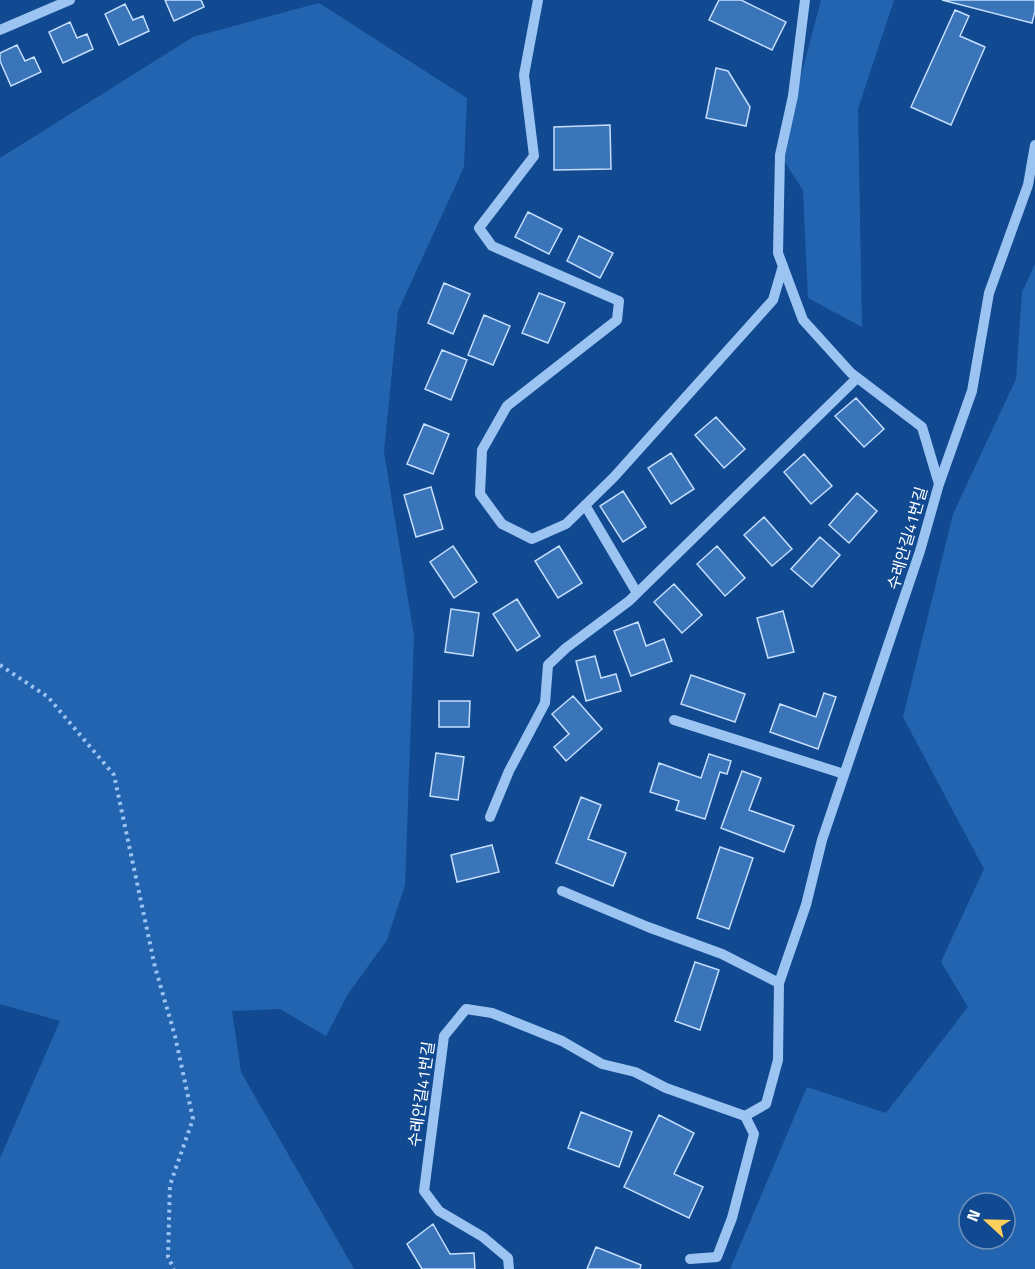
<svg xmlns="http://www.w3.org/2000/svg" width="1035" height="1269" font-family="'Titillium Web','Noto Sans KR',sans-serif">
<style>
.green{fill:#2364b0;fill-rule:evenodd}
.building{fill:#3a74b9;stroke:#c4defd;stroke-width:1.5}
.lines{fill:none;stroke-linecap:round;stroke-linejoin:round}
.path{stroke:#9cc4f2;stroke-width:4;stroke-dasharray:3 4.5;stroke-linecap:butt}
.minor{stroke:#9cc4f2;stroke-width:10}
.labels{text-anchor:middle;stroke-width:4.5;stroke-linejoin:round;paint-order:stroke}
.street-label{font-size:16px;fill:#fff;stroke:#114a91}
</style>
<rect width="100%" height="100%" fill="#114a91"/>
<path class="green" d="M 821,0 L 894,0 L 858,109 L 862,327 L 808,298 L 803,190 L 780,155 Z
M 319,3 L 467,98 L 464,167 L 398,311 L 384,452 L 414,636 L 405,885 L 387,940 L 348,994 L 326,1036 L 280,1009 L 232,1011 L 241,1072 L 354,1269 L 0,1269 L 0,1158 L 60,1021 L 0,1004 L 0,158 L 193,37 Z
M 1035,264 L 1035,1269 L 730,1269 L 807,1087 L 886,1113 L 968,1007 L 941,962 L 984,869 L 903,717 L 953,514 L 1016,379 L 1022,292 ZM 969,1203 L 1005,1203 L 1005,1239 L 969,1239 Z"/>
<path class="building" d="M 165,0 L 201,0 L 204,7 L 174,21 Z
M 719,0 L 741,0 L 786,22 L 772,50 L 709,20 Z
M 942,0 L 1035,0 L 1035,11 L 1032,23 Z
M 125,4 L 133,20 L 143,16 L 149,31 L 119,45 L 105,14 Z
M 955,10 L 969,16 L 960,36 L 985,47 L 951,125 L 911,107 Z
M 70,22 L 77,38 L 87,34 L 93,49 L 63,63 L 49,32 Z
M 17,45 L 25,61 L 34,57 L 41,72 L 11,86 L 0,61 L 0,53 Z
M 716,68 L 728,71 L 750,107 L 746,126 L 706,118 Z
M 610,125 L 611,169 L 554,170 L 554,127 Z
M 528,212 L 562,229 L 549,254 L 515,237 Z
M 579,236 L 613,253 L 600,278 L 567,261 Z
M 444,283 L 470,294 L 453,334 L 428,323 Z
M 539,293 L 565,303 L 548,343 L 522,333 Z
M 484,315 L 510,326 L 493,365 L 468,355 Z
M 442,350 L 467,360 L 451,400 L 425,389 Z
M 856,398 L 884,429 L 864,447 L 835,416 Z
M 716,417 L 745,449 L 724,468 L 695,435 Z
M 424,424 L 449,434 L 433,474 L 407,464 Z
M 671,453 L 694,489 L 671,504 L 648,468 Z
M 804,454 L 832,486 L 811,504 L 784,472 Z
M 431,487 L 443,529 L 416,537 L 404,495 Z
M 623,491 L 646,527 L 623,542 L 600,506 Z
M 857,493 L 877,511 L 849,543 L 829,525 Z
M 764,517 L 792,549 L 772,566 L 744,535 Z
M 820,537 L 840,555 L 812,587 L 791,569 Z
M 453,546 L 477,582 L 454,598 L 430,562 Z
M 559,546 L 582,583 L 558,598 L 535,561 Z
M 717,546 L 745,578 L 725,596 L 697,564 Z
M 674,584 L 702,615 L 682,633 L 654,602 Z
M 517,599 L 540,636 L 517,651 L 493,614 Z
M 451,609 L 479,613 L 473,656 L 445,652 Z
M 783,611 L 794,652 L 768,658 L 757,618 Z
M 638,622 L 646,646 L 664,639 L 672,661 L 631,676 L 614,631 Z
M 595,656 L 601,678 L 616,674 L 621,691 L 586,701 L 576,661 Z
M 691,675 L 745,694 L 735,722 L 681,704 Z
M 824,693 L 836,697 L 818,749 L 770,732 L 780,704 L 816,717 Z
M 573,696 L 602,729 L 566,761 L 554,747 L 569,734 L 552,714 Z
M 439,701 L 470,701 L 469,727 L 439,727 Z
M 436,753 L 464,757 L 458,800 L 430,796 Z
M 709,754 L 731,761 L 727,774 L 720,772 L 705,819 L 676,810 L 679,801 L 650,792 L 659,763 L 701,778 Z
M 742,771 L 761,778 L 749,810 L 794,826 L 784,852 L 721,828 Z
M 581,797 L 601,805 L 588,839 L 626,853 L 613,886 L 556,863 Z
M 492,845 L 499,872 L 457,882 L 451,855 Z
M 720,847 L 753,858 L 729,929 L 697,918 Z
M 695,962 L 719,970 L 700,1030 L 675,1021 Z
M 581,1112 L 632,1132 L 619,1167 L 568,1148 Z
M 659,1115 L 694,1133 L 674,1174 L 703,1187 L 689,1218 L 624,1187 Z
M 433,1224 L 450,1254 L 474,1253 L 475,1269 L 422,1269 L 407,1244 Z
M 596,1247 L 641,1265 L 640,1269 L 587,1269 Z"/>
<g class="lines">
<path class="path" d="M 0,665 L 48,697 L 114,775 L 155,967 L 175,1036 L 193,1119 L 170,1185 L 168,1257 L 174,1269"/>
<path class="minor" d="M 538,0 L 524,75 L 534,156 L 479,228 L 492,246 L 619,301 L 617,320 L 507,406 L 482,450 L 480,494 L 502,524 L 532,539 L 566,524 L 614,477 L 773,300 L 783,266
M 0,30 L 70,0
M 939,484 L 972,391 L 989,293 L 1028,185 L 1035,145
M 585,505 L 637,593
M 674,720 L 844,774
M 490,817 L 509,771 L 545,703 L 548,665 L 566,648 L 629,601 L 857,378
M 562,891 L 648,927 L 722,954 L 779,983
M 690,1259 L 717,1257 L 732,1218 L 754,1134 L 745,1116 L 766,1104 L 778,1060 L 779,983 L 806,905 L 822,840 L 920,551 L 939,484 L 922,427 L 851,373 L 803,320 L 778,253 L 780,155 L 793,96 L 805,0
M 509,1269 L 508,1258 L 483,1237 L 439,1211 L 424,1191 L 444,1036 L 466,1009 L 492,1013 L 562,1041 L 602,1064 L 635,1072 L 666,1088 L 745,1116"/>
</g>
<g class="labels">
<g class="street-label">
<text transform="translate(907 538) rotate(-74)" y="6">수레안길41번길</text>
<text transform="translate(421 1094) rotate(-82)" y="6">수레안길41번길</text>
</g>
</g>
<g transform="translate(987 1221) rotate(292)"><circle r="28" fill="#114a91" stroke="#7092bd" stroke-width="1.5"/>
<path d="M0-4.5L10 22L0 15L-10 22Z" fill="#ffcf5e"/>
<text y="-9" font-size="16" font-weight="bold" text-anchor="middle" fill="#ffffff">N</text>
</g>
</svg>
